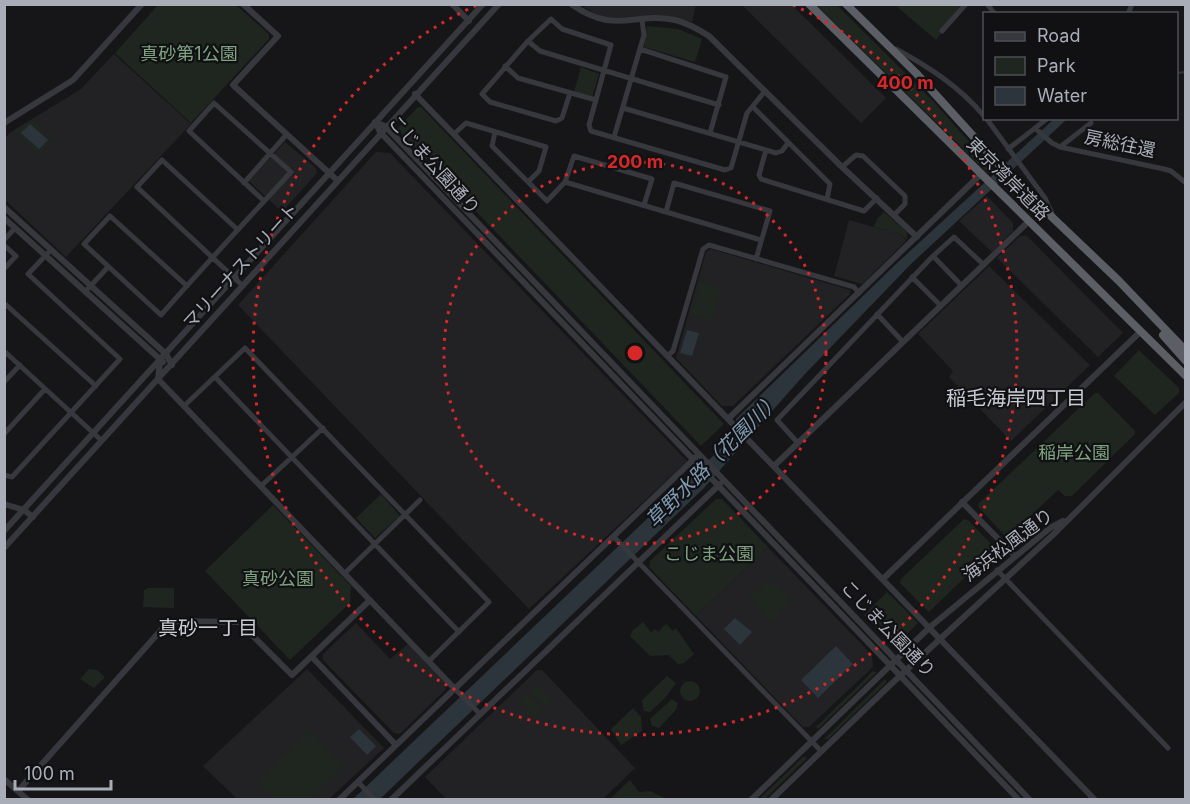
<svg xmlns="http://www.w3.org/2000/svg" width="1190" height="804" font-family="Inter,'Noto Sans JP',sans-serif">
<style>
.built{fill:#222225}
.green{fill:#1e261f}
.water{fill:#2c353c}
.lines{fill:none;stroke-linecap:round;stroke-linejoin:round}
.stream{stroke:#2c353c;stroke-width:2}
.minor{stroke:#37383d;stroke-width:5}
.tertiary{stroke:#37383d;stroke-width:6}
.trunk{stroke:#5b5e65;stroke-width:8}
.ring{fill:none;stroke:#d62828;stroke-width:3;stroke-dasharray:3 6}
.labels{text-anchor:middle;stroke-width:4.5;stroke-linejoin:round;paint-order:stroke}
.park-label{font-size:18px;fill:#7fa381;stroke:#111113}
.street-label{font-size:18px;fill:#a8adb8;stroke:#111113}
.neighbourhood-label{font-size:20px;fill:#c9ccd4;stroke:#111113}
.water-label{font-size:20px;font-style:italic;fill:#7f9bb3;stroke:#111113}
.centre{fill:#d62828;stroke:#111113;stroke-width:3}
.ring-label{font-size:18px;text-anchor:middle;font-weight:bold;fill:#d62828;stroke:#111113;stroke-width:4.5;stroke-linejoin:round;paint-order:stroke}
</style>
<rect width="100%" height="100%" fill="#161618"/>
<path class="built" d="M 581,5 L 696,5 L 692,22 L 661,15 L 608,18 L 597,15 Z
M 742,5 L 792,5 L 886,98 L 861,123 Z
M 114,54 L 191,124 L 66,257 L 5,200 L 4,139 L 11,132 L 81,89 Z
M 285,142 L 316,168 L 317,173 L 282,212 L 249,181 Z
M 376,152 L 390,153 L 687,461 L 529,609 L 238,305 Z
M 987,196 L 1013,223 L 1013,231 L 992,252 L 959,221 Z
M 849,220 L 902,235 L 906,241 L 862,284 L 834,276 Z
M 1020,236 L 1027,236 L 1123,333 L 1098,357 L 997,258 Z
M 711,249 L 850,290 L 850,294 L 733,406 L 722,406 L 676,358 L 706,252 Z
M 989,266 L 1090,365 L 1011,441 L 949,377 L 953,371 L 918,334 Z
M 768,547 L 872,655 L 873,667 L 809,727 L 803,727 L 696,616 Z
M 356,623 L 390,659 L 408,644 L 445,683 L 445,690 L 400,734 L 394,733 L 323,660 L 323,654 Z
M 307,669 L 384,748 L 329,799 L 237,799 L 203,766 Z
M 537,670 L 542,670 L 635,768 L 602,800 L 446,799 L 425,777 Z"/>
<path class="green" d="M 158,5 L 236,5 L 269,34 L 269,39 L 191,123 L 115,53 Z
M 816,5 L 837,5 L 934,102 L 994,170 L 989,174 Z
M 895,5 L 962,5 L 936,40 Z
M 647,26 L 678,29 L 702,39 L 695,62 L 644,47 Z
M 581,67 L 599,74 L 592,97 L 574,92 Z
M 418,107 L 421,107 L 724,424 L 701,446 L 397,129 Z
M 32,120 L 53,140 L 39,156 L 14,130 Z
M 884,212 L 907,232 L 907,240 L 902,235 L 874,227 L 877,219 Z
M 700,282 L 721,288 L 711,321 L 691,315 Z
M 1139,350 L 1179,388 L 1179,393 L 1155,415 L 1114,376 Z
M 1095,393 L 1098,393 L 1135,431 L 1135,434 L 1072,496 L 1065,496 L 1058,490 L 1007,538 L 979,508 L 978,504 Z
M 381,494 L 400,516 L 375,538 L 356,518 Z
M 716,499 L 722,499 L 768,547 L 696,616 L 649,567 L 650,561 Z
M 273,505 L 351,586 L 350,603 L 290,660 L 205,571 Z
M 964,519 L 968,520 L 995,548 L 929,612 L 900,583 L 901,579 Z
M 770,580 L 793,600 L 771,622 L 748,598 Z
M 148,588 L 174,588 L 174,608 L 143,607 L 144,590 Z
M 887,592 L 918,623 L 901,640 L 888,640 L 864,615 Z
M 643,622 L 651,632 L 655,629 L 658,632 L 666,624 L 673,631 L 676,628 L 694,654 L 684,663 L 678,664 L 668,655 L 650,656 L 630,636 L 633,630 Z
M 89,669 L 97,670 L 105,677 L 94,688 L 80,679 Z
M 873,671 L 877,672 L 818,729 L 816,727 Z
M 667,676 L 676,683 L 665,698 L 650,712 L 644,711 L 642,700 Z
M 885,679 L 887,682 L 828,739 L 824,739 Z
M680 691a10 10 0 1 1 20 0a10 10 0 1 1-20 0Z
M 537,683 L 553,701 L 545,708 L 529,691 Z
M 527,693 L 543,710 L 535,718 L 519,701 Z
M 672,699 L 678,703 L 676,710 L 659,728 L 652,726 L 650,719 Z
M 633,708 L 641,717 L 642,731 L 621,745 L 611,729 Z
M 310,730 L 344,767 L 310,799 L 275,799 L 257,781 Z
M 804,756 L 807,758 L 765,799 L 759,799 Z
M 630,780 L 639,792 L 650,791 L 667,799 L 610,799 Z"/>
<path class="water" d="M 1054,119 L 1067,119 L 911,264 L 804,375 L 704,488 L 380,799 L 352,800 L 735,435 L 736,419 L 897,263 Z
M 30,124 L 48,140 L 39,149 L 21,133 Z
M 687,330 L 699,333 L 692,356 L 680,353 Z
M 735,618 L 752,632 L 740,645 L 724,629 Z
M 836,646 L 853,664 L 818,698 L 801,680 Z
M 359,729 L 376,746 L 367,755 L 350,737 Z"/>
<g class="lines">
<path class="stream" d="M 1176,73 L 1186,72"/>
<path class="minor" d="M 987,4 L 995,14
M 1128,14 L 1132,4
M 942,31 L 966,4
M 528,41 L 540,51 L 719,105
M 640,49 L 726,77 L 710,133
M 896,49 C 929,67 960,87 984,116
M 505,66 L 518,78 L 596,100
M 570,93 L 562,118 L 556,121 L 490,102 L 482,94 L 528,41 L 551,19 L 562,29 L 611,45 L 589,125 L 591,131 L 725,170 L 731,168 L 747,113 L 765,91
M 753,107 L 830,184 L 827,199
M 623,108 L 776,153 L 782,151 L 788,143
M 986,118 L 1045,198 L 1053,216
M 1036,129 L 1052,143 L 1060,147 L 1164,169 L 1171,171 L 1186,183
M 495,132 L 492,146 L 547,201 L 565,182 L 574,156 L 652,179 L 644,205
M 454,134 L 466,123 L 546,147 L 539,171 L 528,182
M 614,137 L 644,35 L 642,20
M 1060,147 L 1091,123
M 1008,149 L 1048,118
M 766,150 L 759,175 L 761,179 L 864,211 L 877,198
M 842,167 L 856,155 L 863,156 L 905,196 L 905,204 L 895,214
M 565,182 L 666,212
M 244,183 L 287,134
M 238,230 L 162,160 L 137,187 L 243,286
M 4,240 L 15,228
M 4,245 L 16,256 L 4,269
M 933,256 L 962,286
M 756,259 L 770,211 L 674,183 L 666,212 L 761,240
M 912,277 L 941,306
M 187,286 L 110,216 L 84,244 L 161,315 C 203,267 247,220 291,172 L 214,103 L 189,131 L 264,201
M 85,292 L 108,267
M 4,303 L 96,386
M 877,314 L 903,342
M 4,351 L 101,440
M 667,356 L 673,351 L 703,249 L 709,245 L 854,287 L 859,293
M 215,377 L 459,632
M 4,382 L 20,365
M 184,406 L 245,348 L 489,602 L 429,661
M 4,434 L 45,389
M 798,443 L 777,420 L 933,256 L 954,237 L 984,265
M 4,475 L 12,477 L 120,359 L 28,274 L 48,253
M 261,486 L 323,428
M 614,537 L 821,751
M 997,570 L 1168,748
M 345,573 L 420,500
M 455,689 L 480,714
M 358,782 L 375,800"/>
<path class="tertiary" d="M 243,4 L 278,36 L 233,85 L 338,181
M 452,4 L 469,21
M 571,4 C 617,36 632,11 675,20 C 688,23 698,29 709,36 L 842,167 L 917,237
M 415,94 L 1095,800
M 375,122 L 385,126 L 1030,800
M 375,122 L 380,132 L 1019,800
M 4,123 L 73,80 L 142,4
M 4,207 L 166,354 L 172,365
M 4,218 L 163,362
M 160,362 L 158,379 L 455,689
M 728,419 L 981,174
M 774,466 L 1028,222
M 962,502 L 1015,556
M 4,504 L 24,510 L 33,517
M 4,531 L 483,4
M 4,548 L 499,4
M 884,578 L 1139,333
M 312,657 L 396,745
M 4,779 L 28,800
M 18,791 L 169,621 L 239,622 L 292,675 L 370,600
M 339,800 L 696,457
M 391,800 L 720,484
M 751,800 L 930,627 L 1050,528 L 1063,521
M 771,800 L 888,687 L 1056,532 L 1186,402"/>
<path class="trunk" d="M 809,4 L 1186,376
M 846,4 L 916,73 L 1012,179 L 1118,280 L 1186,351
M 1163,335 L 1186,361"/>
</g>
<g class="ring">
<circle cx="635" cy="353" r="191"/>
<path d="M793 5A382 382 0 1 1 477 5"/>
</g>
<g class="labels">
<g class="park-label">
<text x="189" y="60">真砂第1公園</text>
<text x="1074" y="459">稲岸公園</text>
<text x="709" y="560">こじま公園</text>
<text x="278" y="585">真砂公園</text>
</g>
<g class="street-label">
<text transform="translate(1120 144) rotate(12)" y="6">房総往還</text>
<text transform="translate(434 165) rotate(48)" y="6">こじま公園通り</text>
<text transform="translate(1008 179) rotate(45)" y="6">東京湾岸道路</text>
<text transform="translate(241 266) rotate(-48)" y="6">マリーナストリート</text>
<text transform="translate(1008 545) rotate(-37)" y="6">海浜松風通り</text>
<text transform="translate(888 629) rotate(46)" y="6">こじま公園通り</text>
</g>
<g class="neighbourhood-label">
<text x="1016" y="405">稲毛海岸四丁目</text>
<text x="208" y="635">真砂一丁目</text>
</g>
<g class="water-label">
<text transform="translate(713 460) rotate(-45)" y="7">草野水路（花園川）</text>
</g>
</g>
<circle cx="635" cy="353" r="9" class="centre"/>
<g class="ring-label">
<text x="905" y="89">400 m</text>
<text x="635" y="168">200 m</text>
</g>
<rect width="1190" height="804" fill="none" stroke="#a8adb8" stroke-width="12"/>
<rect x="983" y="12" width="195" height="108" fill="#111113" stroke="#4d4f55" stroke-width="1.5"/>
<rect x="995" y="32" width="30" height="9" fill="#37383d" stroke="#4d4f55" stroke-width="1.5"/>
<text x="1037" y="42" font-size="18" fill="#a8adb8">Road</text>
<rect x="995" y="57" width="30" height="18" fill="#1e261f" stroke="#4d4f55" stroke-width="1.5"/>
<text x="1037" y="72" font-size="18" fill="#a8adb8">Park</text>
<rect x="995" y="87" width="30" height="18" fill="#2c353c" stroke="#4d4f55" stroke-width="1.5"/>
<text x="1037" y="102" font-size="18" fill="#a8adb8">Water</text>
<path d="M15 780v9h96v-9" fill="none" stroke="#a8adb8" stroke-width="3"/>
<text x="24" y="780" font-size="18" fill="#a8adb8" stroke="#111113" stroke-width="4.5" paint-order="stroke">100 m</text>
</svg>
